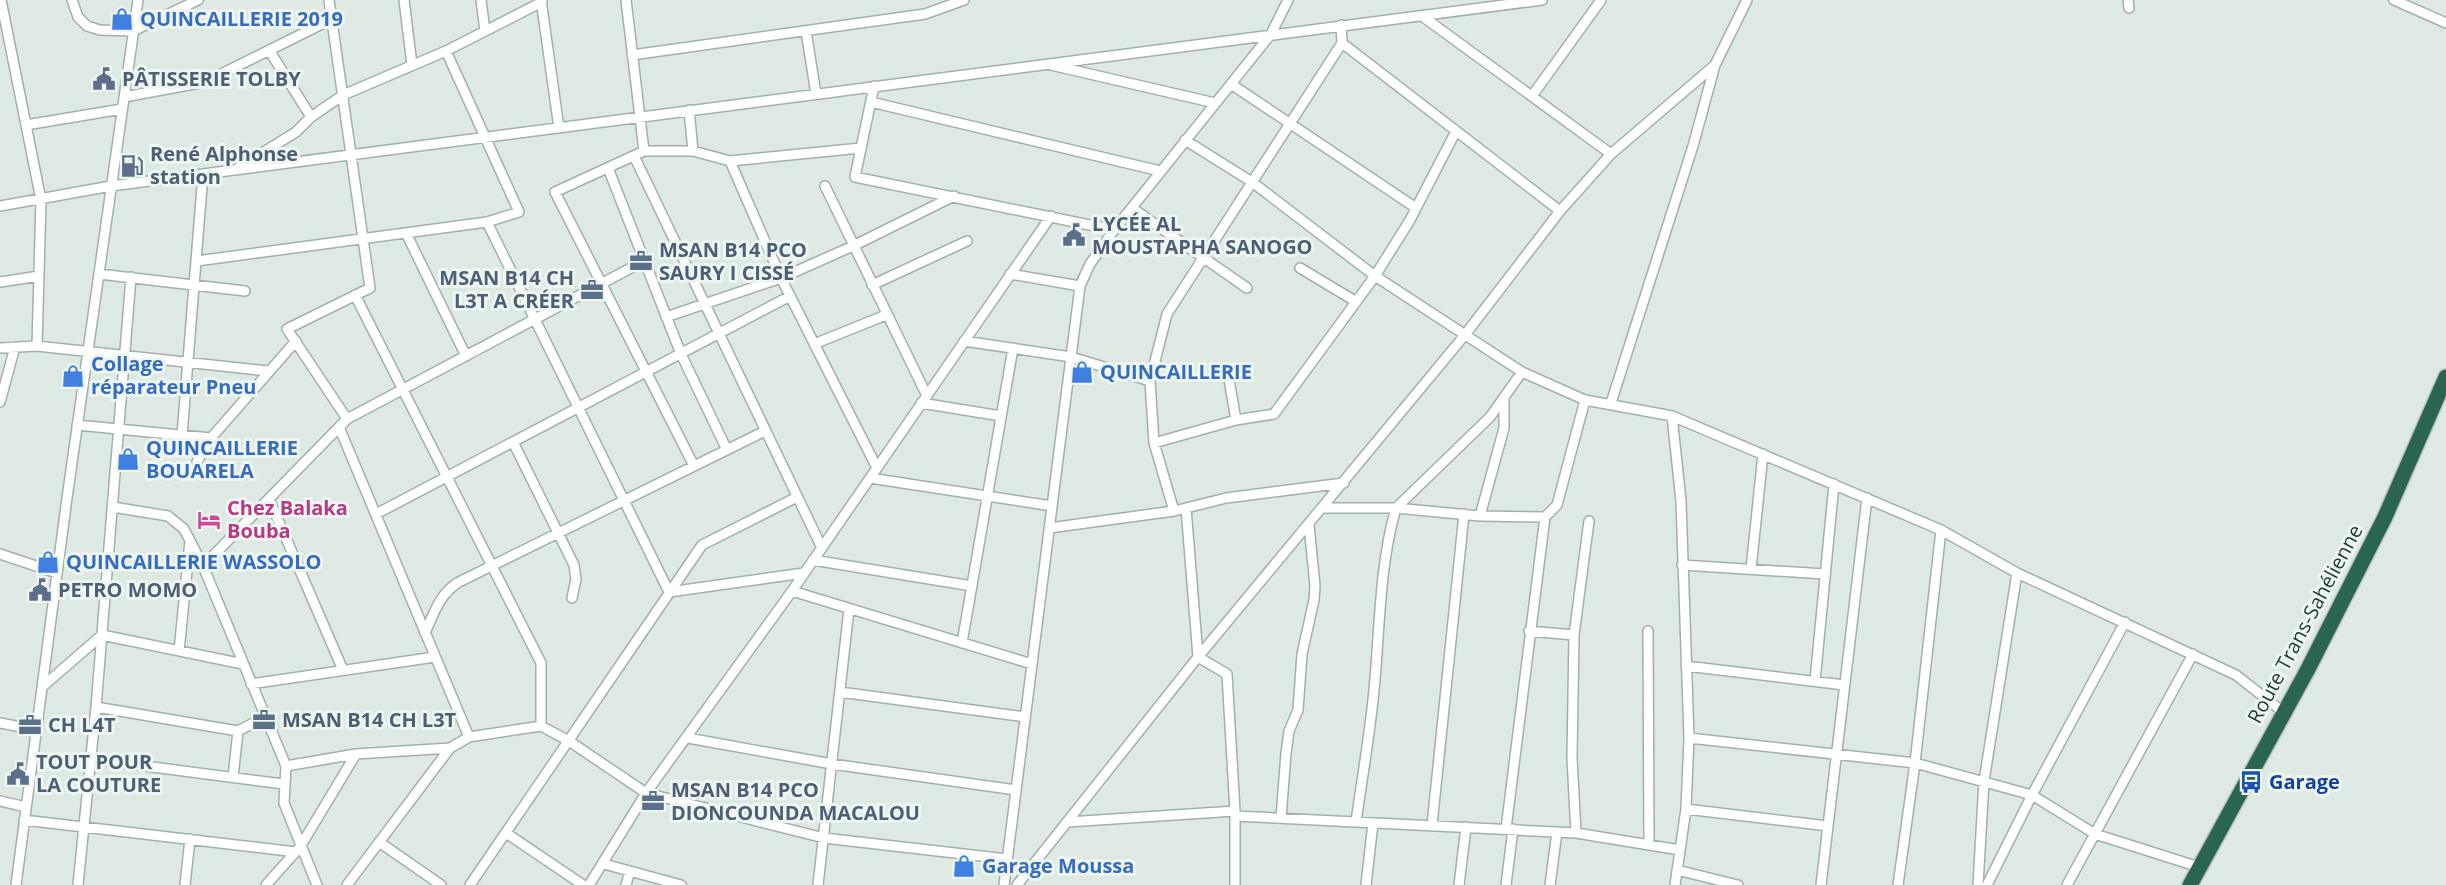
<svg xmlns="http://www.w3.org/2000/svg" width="2446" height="885" font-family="'Open Sans',sans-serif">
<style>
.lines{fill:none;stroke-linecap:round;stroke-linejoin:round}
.minor-casing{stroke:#a1b1a9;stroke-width:12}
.highway-casing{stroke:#bcc4c1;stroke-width:18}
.minor{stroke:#fff;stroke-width:9}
.highway{stroke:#2b6552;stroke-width:15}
.labels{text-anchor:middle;stroke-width:6;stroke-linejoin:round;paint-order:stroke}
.shop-label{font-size:20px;font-weight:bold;fill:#366cbe;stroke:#eef6f1;text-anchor:start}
.service-label{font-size:20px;font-weight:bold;fill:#4e5e75;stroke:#eef6f1;text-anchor:start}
.hotel-label{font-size:20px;font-weight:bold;fill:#b23c85;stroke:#eef6f1;text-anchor:start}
.street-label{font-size:20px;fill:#1f392f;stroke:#eef6f1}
.transit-label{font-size:20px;font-weight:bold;fill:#164399;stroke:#eef6f1;text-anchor:start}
</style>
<rect width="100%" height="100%" fill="#dee9e3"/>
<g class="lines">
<g class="minor-casing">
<path id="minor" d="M 1,0 L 41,200 L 37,346
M 72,0 L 78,17 L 87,26 L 100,30 L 133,31 L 198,0
M 329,0 L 370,288 L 287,329 L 347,419
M 404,0 L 412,65
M 481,0 L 485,31
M 541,0 L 559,128
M 626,0 L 644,151
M 2128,0 L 2129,8
M 2394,0 L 2446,23
M 1422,16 L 1611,154
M 806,31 L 816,94
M 1342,43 L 1560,211
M 269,50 L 311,117
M 632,55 L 925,14 L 964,0
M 1051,65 L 1215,103
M 1231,84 L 1416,208
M 874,86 L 855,177 L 1114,230
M 1532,96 L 1601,0
M 124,97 L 205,82 L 332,19
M 871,102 L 1160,171
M 689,110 L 693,151
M 26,125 L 122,109
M 1185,140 L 1252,182 L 1375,276 L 1522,372 L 1585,400 L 1672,416 L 1941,530 L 2017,573 L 2236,675 L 2283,712
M 634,156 L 822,548
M 730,161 L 781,278 L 877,468
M 238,168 L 296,132 L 311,117 L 343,95 L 446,51 L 542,2
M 608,168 L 681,354 L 727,450
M 825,186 L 927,396
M 0,206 L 111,186 L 1542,0
M 1132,208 L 1247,288
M 487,222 L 669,592 L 804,573
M 406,233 L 466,356
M 197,261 L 487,222 L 519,212 L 446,51
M 1300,268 L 1355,301
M 99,274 L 245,291
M 1010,274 L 1080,286
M 0,282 L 39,276
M 872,285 L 967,241
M 666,317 L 781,278 L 853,246 L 954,196
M 964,341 L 1071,357 L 1150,381
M 814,344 L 886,315
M 0,348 L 37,346 L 268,371
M 1227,368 L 1236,420
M 0,402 L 15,347
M 921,403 L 1001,416
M 1611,403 L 1693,146 L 1715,65
M 1672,416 L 1681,501 L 1689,738 L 1686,809 L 1675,885
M 77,425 L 211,438
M 339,427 L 469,737
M 182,435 L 203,174
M 513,442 L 574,565 L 576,579 L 572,598
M 1154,443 L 1236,420 L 1274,414 L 1375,276 L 1410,220 L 1456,131
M 197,462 L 211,438 L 296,341
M 694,466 L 555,192 L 644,151 L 693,151 L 730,161 L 861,148
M 870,478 L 1052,506
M 269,499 L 343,670
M 113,507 L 168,516 L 184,529 L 203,566 L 286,766 L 284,803 L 317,885
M 1186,508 L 1198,657 L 1227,674 L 1235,811 L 1235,885
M 1323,508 L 1396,508 L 1480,516 L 1545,517
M 1174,511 L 1154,443 L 1150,381 L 1167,314 L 1342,43 L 1341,25
M 376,514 L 790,296
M 1480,516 L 1504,428 L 1504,397
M 1049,528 L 1174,511 L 1226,498 L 1344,483
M 0,554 L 57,573
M 813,560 L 972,586
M 1682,565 L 1825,574
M 203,566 L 347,419 L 644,261
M 1751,569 L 1763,454
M 792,591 L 1032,664
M 1529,631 L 1574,635
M 1648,631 L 1649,845
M 425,633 C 434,613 440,593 459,582 L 765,431
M 962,643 L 1013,348
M 179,651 L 190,541
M 1686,666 L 1844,685
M 1815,681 L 1834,484
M 251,684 L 435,657
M 42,687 L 102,635 L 243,664
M 840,692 L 1025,717
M 96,707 L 238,731 L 265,717
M 0,723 L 36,730
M 541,726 L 569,741 L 646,793 L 824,838 L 1007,859
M 688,738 L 832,764 L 1016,790
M 1689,738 L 1915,763 L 2032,795 L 2095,834 L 2199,867
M 91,759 L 283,784
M 286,766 L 356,754 L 450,748
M 233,777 L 238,731
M 0,801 L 26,807
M 1686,809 L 1828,826
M 1235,816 L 1576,833 L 1680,850
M 1281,818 L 1286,753 L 1289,731 L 1298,710 L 1302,654 L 1314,600 L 1315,586 L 1309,525
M 24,820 L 296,852
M 1068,822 L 1235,811
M 1356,822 C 1362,778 1370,734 1374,690 C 1380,629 1379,567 1396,508 L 1490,417 L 1522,372
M 1432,825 L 1464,514
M 1506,829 L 1545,517 L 1557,505 L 1585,400
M 506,833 L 583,885
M 1576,833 L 1572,758 L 1574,635 L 1589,521
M 379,842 L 441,885
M 604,864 L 681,885
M 1677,870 L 1738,885
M 16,885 L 67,498 L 138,0
M 78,885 L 96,707 L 131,277
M 185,885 L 190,839
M 266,885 L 300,847 L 356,754
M 347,885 L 450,748 L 469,737 L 541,726 L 541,663 L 355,295
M 470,885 L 702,545 L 797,497
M 589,885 L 646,793 L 792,591 L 1051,216
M 626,885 L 630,871
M 818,885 L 849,609
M 1004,885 L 1080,286 L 1090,264 L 1114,230 L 1271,34 L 1288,0
M 1017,885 L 1198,657 L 1464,336 L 1560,211 L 1611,154 L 1715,65 L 1747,0
M 1366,885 L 1373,823
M 1459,885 L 1466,827
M 1506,885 L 1513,829
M 1550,885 L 1557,832
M 1821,885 L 1867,498
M 1898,885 L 1915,763 L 1941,530
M 1978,885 L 1984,781 L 2017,573
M 1987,885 L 2032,795 L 2125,622
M 2067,885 L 2193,654"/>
</g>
<g class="highway-casing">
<path id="highway" d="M 2190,885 L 2308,669 L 2385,517 L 2446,377"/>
</g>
<use href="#minor" class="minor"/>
<use href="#highway" class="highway"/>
</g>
<defs>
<g id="shop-bare" transform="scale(1.8)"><path d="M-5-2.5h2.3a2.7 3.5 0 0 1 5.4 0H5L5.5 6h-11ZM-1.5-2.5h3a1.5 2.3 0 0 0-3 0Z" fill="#3f7fe0" stroke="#eef6f1" stroke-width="2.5" paint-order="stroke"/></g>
<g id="civic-bare" transform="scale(1.8)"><path d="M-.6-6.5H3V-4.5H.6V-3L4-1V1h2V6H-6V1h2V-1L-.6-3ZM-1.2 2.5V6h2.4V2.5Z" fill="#5c6f8a" stroke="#eef6f1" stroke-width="2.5" paint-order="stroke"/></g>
<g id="fuel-bare" transform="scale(1.8)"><path d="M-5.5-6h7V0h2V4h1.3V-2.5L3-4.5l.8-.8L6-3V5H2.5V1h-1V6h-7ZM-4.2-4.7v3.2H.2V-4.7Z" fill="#5c6f8a" stroke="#eef6f1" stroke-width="2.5" paint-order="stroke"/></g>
<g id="office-bare" transform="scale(1.8)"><path d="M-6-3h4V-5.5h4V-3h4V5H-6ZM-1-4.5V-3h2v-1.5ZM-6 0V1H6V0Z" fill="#5c6f8a" stroke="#eef6f1" stroke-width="2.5" paint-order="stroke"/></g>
<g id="hotel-bare" transform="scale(1.8)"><path d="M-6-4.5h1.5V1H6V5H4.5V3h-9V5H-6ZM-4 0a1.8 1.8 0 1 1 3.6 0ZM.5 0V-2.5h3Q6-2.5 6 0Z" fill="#d1479c" stroke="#eef6f1" stroke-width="2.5" paint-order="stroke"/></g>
<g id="bus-bare" transform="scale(1.8)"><path d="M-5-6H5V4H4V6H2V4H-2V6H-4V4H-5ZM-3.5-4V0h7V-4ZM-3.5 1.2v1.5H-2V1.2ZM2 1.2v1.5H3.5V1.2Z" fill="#1a4fb4" stroke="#eef6f1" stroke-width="2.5" paint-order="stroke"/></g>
</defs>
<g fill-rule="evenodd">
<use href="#shop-bare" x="122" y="19"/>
<use href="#civic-bare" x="104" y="79"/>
<use href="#fuel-bare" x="132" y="166"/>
<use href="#civic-bare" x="1074" y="235"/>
<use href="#office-bare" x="641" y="261"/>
<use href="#office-bare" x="592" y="290"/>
<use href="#shop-bare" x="1082" y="372"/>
<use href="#shop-bare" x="73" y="376"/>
<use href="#shop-bare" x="128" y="459"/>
<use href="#hotel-bare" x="209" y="520"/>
<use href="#shop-bare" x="48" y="562"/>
<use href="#civic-bare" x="40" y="590"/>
<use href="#office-bare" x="264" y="720"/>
<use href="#office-bare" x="30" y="725"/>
<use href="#civic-bare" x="18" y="774"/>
<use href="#bus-bare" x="2251" y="782"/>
<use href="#office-bare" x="653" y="801"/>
<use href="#shop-bare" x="964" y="866"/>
</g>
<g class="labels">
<g class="shop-label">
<text x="140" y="26">QUINCAILLERIE 2019</text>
<text x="91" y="371">Collage<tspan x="91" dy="23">réparateur Pneu</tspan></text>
<text x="1100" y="379">QUINCAILLERIE</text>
<text x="146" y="455">QUINCAILLERIE<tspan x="146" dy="23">BOUARELA</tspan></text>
<text x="66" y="569">QUINCAILLERIE WASSOLO</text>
<text x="982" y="873">Garage Moussa</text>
</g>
<g class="service-label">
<text x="122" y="86">PÂTISSERIE TOLBY</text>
<text x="150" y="161">René Alphonse<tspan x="150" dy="23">station</tspan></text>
<text x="1092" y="231">LYCÉE AL<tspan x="1092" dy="23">MOUSTAPHA SANOGO</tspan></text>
<text x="659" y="257">MSAN B14 PCO<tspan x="659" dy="23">SAURY I CISSÉ</tspan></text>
<text x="574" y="285" text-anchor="end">MSAN B14 CH<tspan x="574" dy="23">L3T A CRÉER</tspan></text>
<text x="58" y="597">PETRO MOMO</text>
<text x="282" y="727">MSAN B14 CH L3T</text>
<text x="48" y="732">CH L4T</text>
<text x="36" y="769">TOUT POUR<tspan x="36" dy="23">LA COUTURE</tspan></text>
<text x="671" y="797">MSAN B14 PCO<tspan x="671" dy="23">DIONCOUNDA MACALOU</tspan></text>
</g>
<g class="hotel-label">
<text x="227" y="515">Chez Balaka<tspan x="227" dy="23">Bouba</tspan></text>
</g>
<g class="street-label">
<text transform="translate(2305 624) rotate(-62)" y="7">Route Trans-Sahélienne</text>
</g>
<g class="transit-label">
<text x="2269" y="789">Garage</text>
</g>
</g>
</svg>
